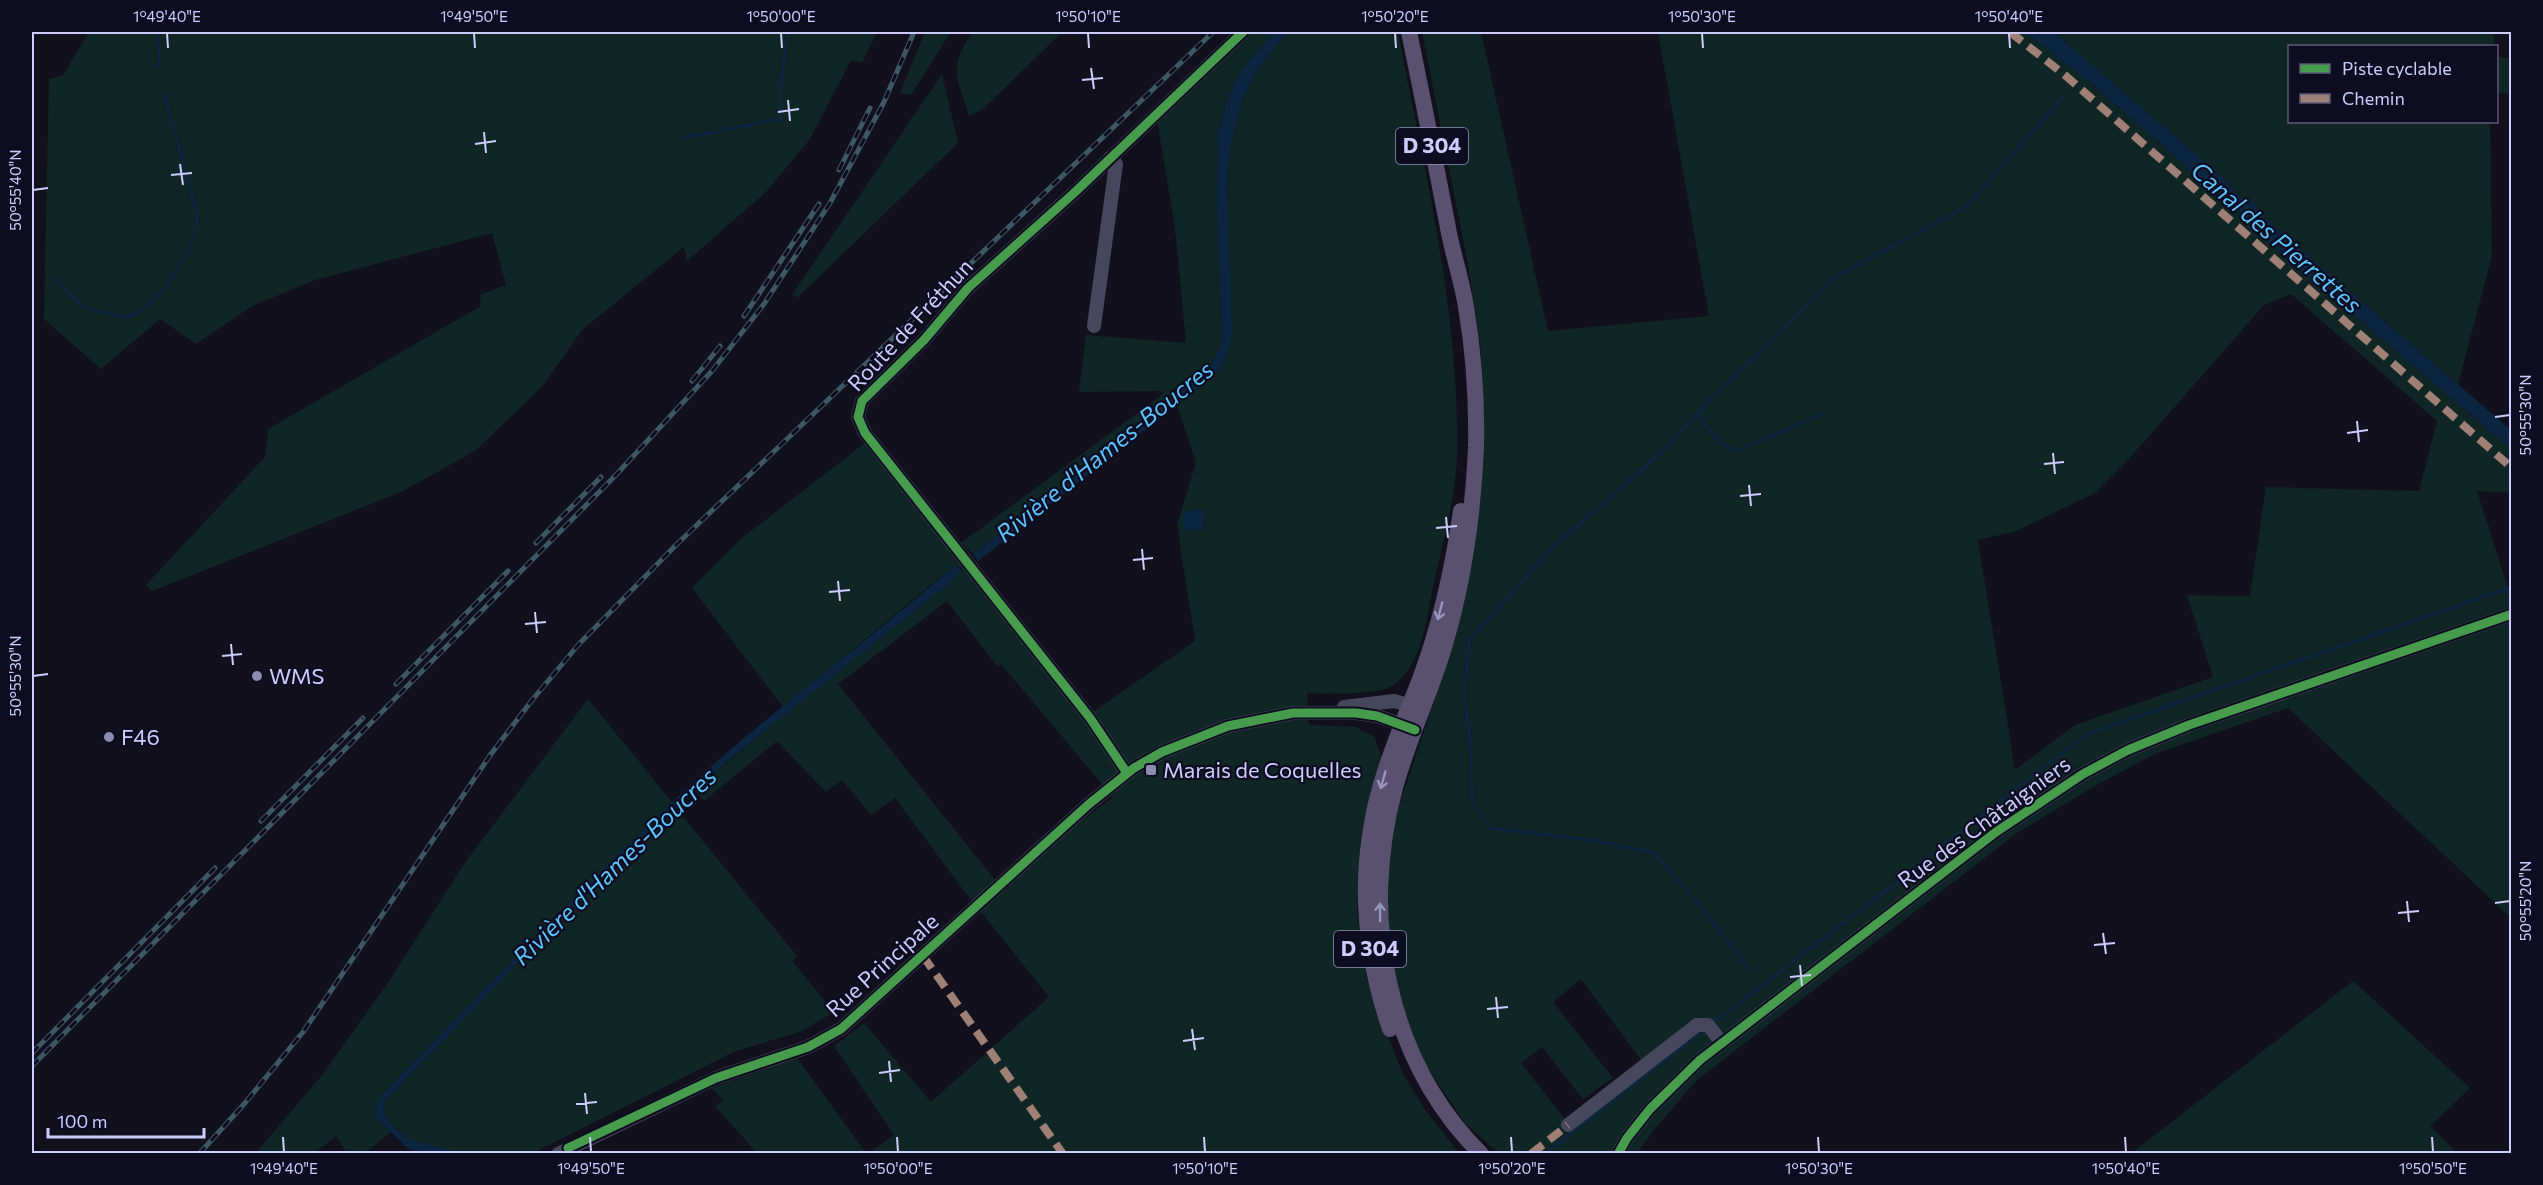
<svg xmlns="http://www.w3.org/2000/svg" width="2543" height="1185" font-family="Commissioner,sans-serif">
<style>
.green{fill:#0f2625;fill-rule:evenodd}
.water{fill:#0c2641}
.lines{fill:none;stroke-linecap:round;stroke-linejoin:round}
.stream{stroke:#0c2641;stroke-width:3}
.minor{stroke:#46465d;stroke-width:14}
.major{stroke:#59516f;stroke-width:16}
.rail-casing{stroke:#3e5765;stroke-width:5}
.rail{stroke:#0e0c20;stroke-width:3;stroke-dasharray:9;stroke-linecap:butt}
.quiet{stroke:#9e8076;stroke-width:8;stroke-dasharray:15 8;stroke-linecap:butt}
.cycleway-casing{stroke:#0e0c20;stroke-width:13}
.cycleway{stroke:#469c4c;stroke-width:9}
.oneway{stroke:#9895be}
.ticks{fill:none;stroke:#ccf;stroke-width:2}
.poi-dot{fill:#8b8ab0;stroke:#0e0c20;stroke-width:2}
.labels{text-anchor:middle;stroke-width:4.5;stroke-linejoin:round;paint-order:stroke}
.shield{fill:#0e0c20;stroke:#9392bc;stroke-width:1.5}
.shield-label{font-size:21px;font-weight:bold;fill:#ccf}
.street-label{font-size:22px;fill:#ccf;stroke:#0e0c20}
.poi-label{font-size:22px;fill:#ccf;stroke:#0e0c20;text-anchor:start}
.water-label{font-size:24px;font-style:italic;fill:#5ac4ff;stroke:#0e0c20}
.neatline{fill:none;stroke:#ccf;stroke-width:2}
.ticks-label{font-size:15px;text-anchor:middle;fill:#ccf}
</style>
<rect width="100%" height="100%" fill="#12101c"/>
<path class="green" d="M 89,32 L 877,32 L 862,63 L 851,60 L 810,139 L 765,193 L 687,261 L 684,247 L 583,329 L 542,387 L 475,451 L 401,492 L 152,591 L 146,585 L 265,457 L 268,429 L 481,306 L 480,295 L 506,285 L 492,233 L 315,280 L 252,306 L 196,344 L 160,319 L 101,369 L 44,319 L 49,79 L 63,75 Z
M 925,32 L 951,32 L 911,95 L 900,93 Z
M 973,32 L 1062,32 L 982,110 L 969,116 C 957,75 947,69 973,32 Z
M 1251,32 L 1275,32 L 1240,71 L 1226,104 L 1218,134 L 1217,223 L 1222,336 C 1220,358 1206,370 1190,384 L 973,554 L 961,543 L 1163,394 L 1161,391 L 1079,392 L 1086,335 L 1186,343 L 1175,227 L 1157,119 Z
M 1289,32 L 1398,32 C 1424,169 1459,309 1457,450 C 1457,496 1442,543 1433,588 C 1426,621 1422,666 1392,686 C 1379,695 1323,694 1307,693 L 1309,725 L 1355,727 L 1374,736 L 1381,757 L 1363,825 L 1357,910 L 1366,976 L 1401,1070 L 1425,1110 L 1459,1153 L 869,1153 L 894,1135 L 834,1046 L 864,1023 L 931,1102 L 1049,997 L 962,888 L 895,798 L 871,815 L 842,780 L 826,792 L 777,741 L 704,801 L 694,790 L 794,707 L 951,582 L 962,569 L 955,565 L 783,707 L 692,588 L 742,538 L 865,443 L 1093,712 L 1195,641 L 1177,525 L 1196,462 L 1177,405 L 1218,371 L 1223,365 L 1231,343 L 1227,176 C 1230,138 1239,96 1262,64 C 1270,53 1280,42 1289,32 ZM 947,601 L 997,666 L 1001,664 L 1113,797 L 1067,832 L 1004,891 L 838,684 Z
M 1422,32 L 1481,32 L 1548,331 L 1709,316 L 1658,32 L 2025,32 L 2086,79 L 2265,235 L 2269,243 L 2511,449 L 2511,493 L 2477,491 L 2511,597 L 2511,918 L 2288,708 L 2157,753 L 2098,784 L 2017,833 L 1697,1080 L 1654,1130 L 1637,1153 L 1498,1153 L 1465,1123 L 1425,1064 L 1403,1014 L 1393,968 L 1389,930 L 1388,866 L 1394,822 L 1456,635 L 1482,369 L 1480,344 L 1468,264 ZM 2291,294 L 2437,421 L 2419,491 L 2266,487 L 2250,596 L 2187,595 L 2213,677 L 2075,725 L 2015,770 L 1978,540 L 2016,531 L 2095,493 L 2128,460 L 2264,305 ZM 1581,979 L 1647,1068 L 1571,1127 L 1521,1063 L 1542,1047 L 1583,1099 L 1613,1078 L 1553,1002 Z
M 2054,32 L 2494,32 L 2494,46 L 2290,46 L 2290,122 L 2490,122 L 2492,256 L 2458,384 L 2258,212 L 2251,201 L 2250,205 L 2221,176 Z
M 2497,57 L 2511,58 L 2511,93 L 2497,93 Z
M 942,74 L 958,143 L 798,297 L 792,295 Z
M 588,699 L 672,802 L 585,887 L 381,1096 L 379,1123 L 391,1132 L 365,1153 L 347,1153 L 336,1136 L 314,1153 L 255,1154 L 322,1075 L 388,983 L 464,864 Z
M 676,808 L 797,956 L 792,961 L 834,1012 L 803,1031 L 736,1051 L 533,1153 L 458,1153 L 416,1143 L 407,1138 L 388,1121 L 384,1112 L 384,1102 L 517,964 Z
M 2353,981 L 2470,1088 L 2430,1126 L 2457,1153 L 2132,1153 Z
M 797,1058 L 866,1153 L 757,1153 L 715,1106 L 723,1100 L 712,1088 Z"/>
<path class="water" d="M 1275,32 L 1289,32 C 1280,42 1270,53 1262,64 C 1239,96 1231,138 1227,176 L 1232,334 L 1231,343 L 1223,365 L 1206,382 L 978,561 L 973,554 L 1190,384 C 1206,370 1220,358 1222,336 L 1217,223 L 1218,134 L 1226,104 L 1240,71 Z
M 2025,32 L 2054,32 L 2221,176 L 2249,205 L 2252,200 L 2258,208 L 2258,212 L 2511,430 L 2511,449 L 2269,243 L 2265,235 L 2086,79 Z
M 1202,509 L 1204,517 L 1202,531 L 1185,529 L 1182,520 C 1184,510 1193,509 1202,509 Z
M 955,565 L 962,570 L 951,582 L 730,759 L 685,799 L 517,964 L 384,1102 C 383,1114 386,1119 395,1128 C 418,1149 433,1142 458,1153 C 445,1154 431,1156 419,1153 C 405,1150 403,1142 393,1134 C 377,1119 367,1119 381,1096 C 481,994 579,888 684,791 C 770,711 867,643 955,565 Z"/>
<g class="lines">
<path class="stream" d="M 158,32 L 159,66
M 683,138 L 780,119 L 780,87 L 788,32
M 54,278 C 63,286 73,301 84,307 C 86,308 121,317 124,317 C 157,314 200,243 197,213 L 164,94
M 1698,414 C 1708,429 1718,446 1737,451 L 1824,413
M 1750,970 L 1697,902 L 1654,853 L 1591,840 L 1490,828 L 1472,801 L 1470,738 L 1464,697 L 1469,641 L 1553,547 L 1661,453 L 1708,402 L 1838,275 L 1965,208 L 2063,97
M 1712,1024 L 1902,878 L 2034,774 L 2090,733 L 2512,587
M 1544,1154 L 1704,1030"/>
<path class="minor" d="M 1094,326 L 1116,164 L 1110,158
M 1344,707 L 1394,701 L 1420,708
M 1127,773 L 1090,718 L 865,433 L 858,417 L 862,401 L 924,340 L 968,288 L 1074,193 L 1243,32
M 1568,1125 L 1697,1025 L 1708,1025 L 1722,1043
M 558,1154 L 716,1078 L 808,1047 L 841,1029 L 1089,804 L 1134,768 L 1162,752 L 1228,726 L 1293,713 L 1356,713 L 1377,716 L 1411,728
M 1618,1154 L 1627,1138 L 1650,1109 L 1700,1060 L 1996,832 L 2083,774 L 2128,750 L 2189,725 L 2512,614"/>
<path class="major" d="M 1409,32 C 1423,99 1436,166 1449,233 C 1454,258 1462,282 1466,307 C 1474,354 1477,401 1476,448 C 1473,515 1464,580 1445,644 C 1431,693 1408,739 1395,788 C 1360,915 1386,1059 1481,1154
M 1390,1029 C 1369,967 1360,901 1370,836 C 1377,781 1400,731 1420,679 C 1440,626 1453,567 1461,511"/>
<g class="rail-casing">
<path id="rail" d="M 839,170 L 870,108
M 744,316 L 819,204
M 692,381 L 720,346
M 536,543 L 601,477
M 396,684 L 508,571
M 261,821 L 363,718
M 32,1053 L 215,868
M 32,1066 L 614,477 L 712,371 L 764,304 L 830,203 L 884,102 L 914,32
M 199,1154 L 245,1103 L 303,1032 L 491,754 L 533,699 L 579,644 L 676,545 L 1213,32"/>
</g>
<use href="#rail" class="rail"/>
<path class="quiet" d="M 2010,32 L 2066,76 L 2512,468
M 923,956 L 1063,1154
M 1531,1154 L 1568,1125"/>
<g class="cycleway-casing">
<path id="cycleway" d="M 1127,773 L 1090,718 L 865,433 L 858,417 L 862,401 L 924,340 L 968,288 L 1074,193 L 1243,32
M 568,1148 L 716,1078 L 808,1047 L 841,1029 L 1089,804 L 1134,768 L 1162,752 L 1228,726 L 1293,713 L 1356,713 L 1377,716 L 1415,730
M 1618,1154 L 1627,1138 L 1650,1109 L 1700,1060 L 1996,832 L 2083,774 L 2128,750 L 2189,725 L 2512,614"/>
</g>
<use href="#cycleway" class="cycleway"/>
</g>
<defs><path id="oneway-shaft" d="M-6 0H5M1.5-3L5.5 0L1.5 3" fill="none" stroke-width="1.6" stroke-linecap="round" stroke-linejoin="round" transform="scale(1.5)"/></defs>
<g class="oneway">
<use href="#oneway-shaft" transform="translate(1440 611) rotate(105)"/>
<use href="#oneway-shaft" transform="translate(1383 780) rotate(106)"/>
<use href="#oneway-shaft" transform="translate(1380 912) rotate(-91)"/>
</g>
<path class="ticks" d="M 167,33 L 168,48M 474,33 L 475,48M 781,33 L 782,48M 1088,33 L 1089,48M 1395,33 L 1396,48M 1702,33 L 1703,48M 2009,33 L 2010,48M 1091,68 L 1094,89M 1082,80 L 1103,78M 788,100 L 790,121M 778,112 L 799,109M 484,132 L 486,153M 475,144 L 496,141M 180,164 L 183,185M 171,175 L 192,173M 33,190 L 48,188M 2495,417 L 2510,415M 2357,421 L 2359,442M 2347,433 L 2368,430M 2053,453 L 2055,474M 2044,464 L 2064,462M 1749,485 L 1751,506M 1740,496 L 1761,494M 1446,517 L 1448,538M 1436,528 L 1457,526M 1142,549 L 1144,570M 1133,560 L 1153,558M 838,581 L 840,601M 829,592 L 850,590M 535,612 L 537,633M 525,624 L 546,622M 231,644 L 233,665M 222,656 L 242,654M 33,676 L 48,674M 2407,901 L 2409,922M 2495,903 L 2510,901M 2398,913 L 2419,911M 2103,933 L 2106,954M 2094,945 L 2115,943M 1800,965 L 1802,986M 1790,977 L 1811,975M 1496,997 L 1498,1018M 1487,1009 L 1508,1007M 1192,1029 L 1195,1050M 1183,1041 L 1204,1038M 889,1061 L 891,1082M 879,1073 L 900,1070M 585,1093 L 587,1114M 576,1104 L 597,1102M 283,1137 L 284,1152M 590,1137 L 591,1152M 897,1137 L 898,1152M 1204,1137 L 1205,1152M 1511,1137 L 1512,1152M 1818,1137 L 1819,1152M 2125,1137 L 2126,1152M 2432,1137 L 2433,1152"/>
<g class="poi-dot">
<circle cx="257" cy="676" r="6"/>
<circle cx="109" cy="737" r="6"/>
<rect x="1145" y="764" width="12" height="12" rx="3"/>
</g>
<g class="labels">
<g class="shield">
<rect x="1396" y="128" width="72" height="36" rx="4.5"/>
<rect x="1334" y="931" width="72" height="36" rx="4.5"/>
</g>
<g class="shield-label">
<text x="1432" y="153">D 304</text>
<text x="1370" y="956">D 304</text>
</g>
<g class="street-label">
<text transform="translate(910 325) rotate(-47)" y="8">Route de Fréthun</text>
<text transform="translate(1984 822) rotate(-36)" y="8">Rue des Châtaigniers</text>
<text transform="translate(882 965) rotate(-42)" y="8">Rue Principale</text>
</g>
<g class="poi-label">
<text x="269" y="684">WMS</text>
<text x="121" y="745">F46</text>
<text x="1163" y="778">Marais de Coquelles</text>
</g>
<g class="water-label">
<text transform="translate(2276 238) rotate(41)" y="8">Canal des Pierrettes</text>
<text transform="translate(1105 452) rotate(-39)" y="8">Rivière d'Hames-Boucres</text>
<text transform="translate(615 867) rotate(-44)" y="8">Rivière d'Hames-Boucres</text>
</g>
</g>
<rect width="2543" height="1185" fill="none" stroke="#0e0c20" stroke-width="66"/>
<rect x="2288" y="45" width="210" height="78" fill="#0e0c20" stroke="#5a5979" stroke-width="1.5"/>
<rect x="2300" y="64" width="30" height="9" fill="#469c4c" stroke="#5a5979" stroke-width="1.5"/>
<text x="2342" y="75" font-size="18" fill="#ccccff">Piste cyclable</text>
<rect x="2300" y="94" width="30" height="9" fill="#9e8076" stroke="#5a5979" stroke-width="1.5"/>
<text x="2342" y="105" font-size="18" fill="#ccccff">Chemin</text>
<path d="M48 1128v9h156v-9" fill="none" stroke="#ccccff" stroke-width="3"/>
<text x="57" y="1128" font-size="18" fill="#ccccff" stroke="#0e0c20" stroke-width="4.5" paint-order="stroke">100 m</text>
<rect x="33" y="33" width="2477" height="1119" class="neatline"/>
<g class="ticks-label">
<text x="167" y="22">1°49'40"E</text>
<text x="474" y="22">1°49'50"E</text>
<text x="781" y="22">1°50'00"E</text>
<text x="1088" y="22">1°50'10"E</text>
<text x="1395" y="22">1°50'20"E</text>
<text x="1702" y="22">1°50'30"E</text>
<text x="2009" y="22">1°50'40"E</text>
<text transform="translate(16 190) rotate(-90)" y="5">50°55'40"N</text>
<text transform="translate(2526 415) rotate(-90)" y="5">50°55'30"N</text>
<text transform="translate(16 676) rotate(-90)" y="5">50°55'30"N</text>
<text transform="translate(2526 901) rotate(-90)" y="5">50°55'20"N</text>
<text x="284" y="1174">1°49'40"E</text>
<text x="591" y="1174">1°49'50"E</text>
<text x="898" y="1174">1°50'00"E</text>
<text x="1205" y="1174">1°50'10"E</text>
<text x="1512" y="1174">1°50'20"E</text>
<text x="1819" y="1174">1°50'30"E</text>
<text x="2126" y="1174">1°50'40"E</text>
<text x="2433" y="1174">1°50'50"E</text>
</g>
</svg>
